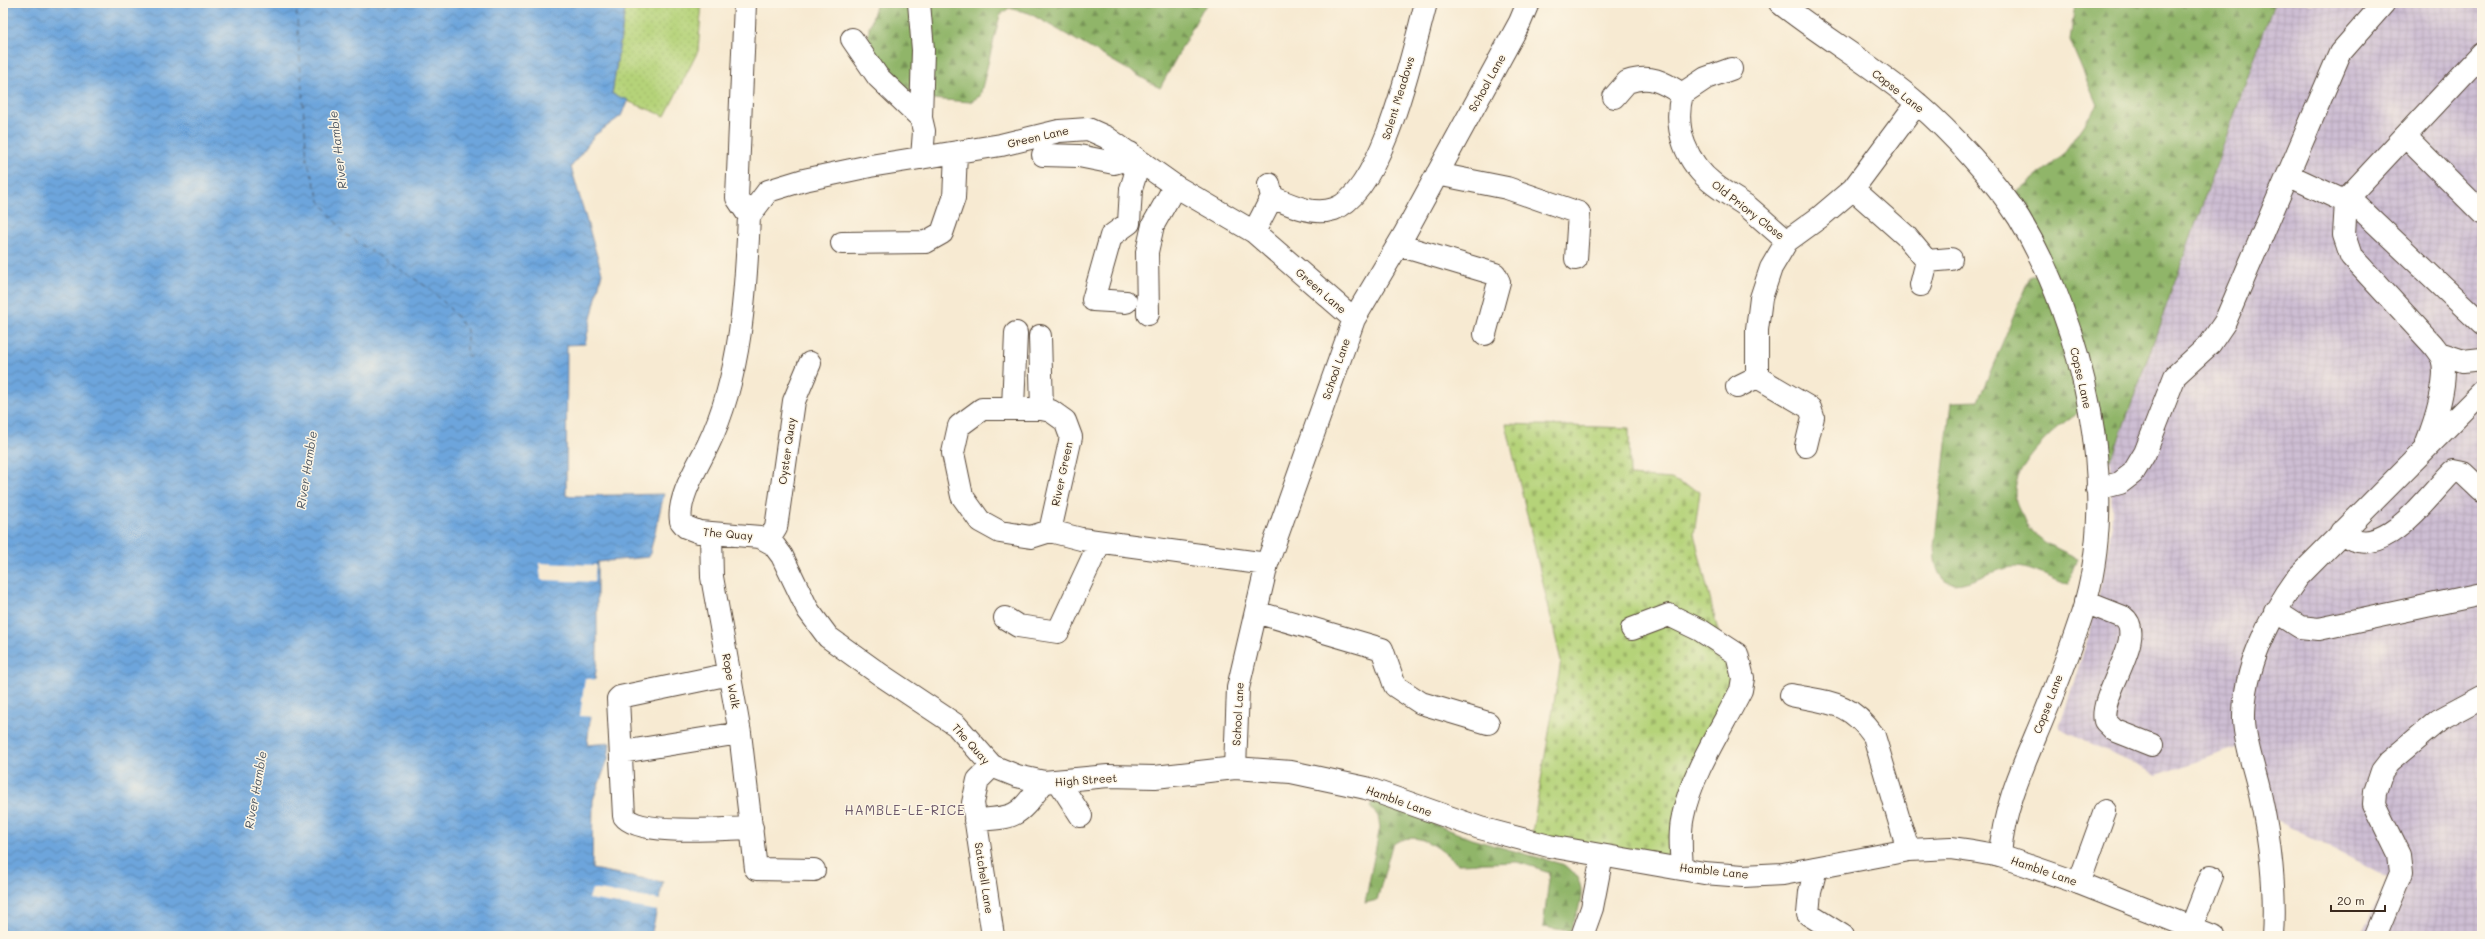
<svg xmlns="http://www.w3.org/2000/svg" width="2485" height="939" font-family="Mali,sans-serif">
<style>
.industrial{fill:url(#industrial-grid)}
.grass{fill:url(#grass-dots);stroke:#787e4c}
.forest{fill:url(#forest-firs);stroke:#667044}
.cemetery{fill:url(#cemetery-stones);stroke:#787e4c}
.water{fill:url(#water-waves);stroke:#54687d}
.pier{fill:#f7ead2}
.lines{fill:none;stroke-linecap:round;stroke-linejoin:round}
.ferry{stroke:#4c5560;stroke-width:1;stroke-dasharray:5 4;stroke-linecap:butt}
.minor-casing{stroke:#574739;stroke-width:24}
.major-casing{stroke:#574739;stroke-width:24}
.minor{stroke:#fff;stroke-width:22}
.major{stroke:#fff;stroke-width:22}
.labels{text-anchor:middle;stroke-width:3;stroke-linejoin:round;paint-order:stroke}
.street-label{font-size:11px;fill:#3b2a1e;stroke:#fcf5e5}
.water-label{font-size:12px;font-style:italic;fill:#4c5560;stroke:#fcf5e5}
.quarter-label{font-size:13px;letter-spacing:1px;fill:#6e5a6b;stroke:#fcf5e5}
</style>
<defs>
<pattern id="industrial-grid" width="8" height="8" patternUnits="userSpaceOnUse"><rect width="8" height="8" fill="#cdbed3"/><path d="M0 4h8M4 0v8" fill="none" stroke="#b1a3b5"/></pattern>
<pattern id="grass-dots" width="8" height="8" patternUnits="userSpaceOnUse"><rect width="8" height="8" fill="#b5d379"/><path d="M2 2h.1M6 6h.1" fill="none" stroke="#9db568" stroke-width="1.8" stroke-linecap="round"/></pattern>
<pattern id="forest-firs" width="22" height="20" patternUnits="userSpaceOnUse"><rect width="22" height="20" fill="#90b569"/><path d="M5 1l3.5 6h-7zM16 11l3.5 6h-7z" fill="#779356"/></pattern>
<pattern id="cemetery-stones" width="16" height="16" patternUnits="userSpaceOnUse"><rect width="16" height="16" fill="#b5d379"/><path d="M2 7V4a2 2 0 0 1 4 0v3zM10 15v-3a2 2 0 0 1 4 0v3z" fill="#9db568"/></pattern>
<pattern id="water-waves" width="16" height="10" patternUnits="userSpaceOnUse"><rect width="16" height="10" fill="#6da5dc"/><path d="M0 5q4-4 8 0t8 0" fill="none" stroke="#5b87b2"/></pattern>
</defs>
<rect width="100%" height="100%" fill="#fcf5e5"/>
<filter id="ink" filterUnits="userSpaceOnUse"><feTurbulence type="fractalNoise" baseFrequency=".025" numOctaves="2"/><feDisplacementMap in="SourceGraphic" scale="8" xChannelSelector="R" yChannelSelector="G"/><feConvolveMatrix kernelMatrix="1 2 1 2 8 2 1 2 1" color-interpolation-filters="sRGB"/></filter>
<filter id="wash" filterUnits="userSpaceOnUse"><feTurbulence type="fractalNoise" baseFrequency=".012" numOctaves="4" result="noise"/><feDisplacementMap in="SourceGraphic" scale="16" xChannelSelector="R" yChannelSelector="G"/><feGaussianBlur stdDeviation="0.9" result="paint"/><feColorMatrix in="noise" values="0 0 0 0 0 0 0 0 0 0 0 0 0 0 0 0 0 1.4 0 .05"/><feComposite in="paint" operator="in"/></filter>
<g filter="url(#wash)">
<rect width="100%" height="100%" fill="#f7ead2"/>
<path class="industrial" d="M 2274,3 L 2482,3 L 2482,936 L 2360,936 L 2389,878 L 2271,817 L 2256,741 L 2157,775 L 2059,728 L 2095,616 L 2112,524 L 2111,461 Z"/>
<path class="grass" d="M 626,3 L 702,3 L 698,51 L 665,116 L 612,95 Z"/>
<path class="forest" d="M 877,3 L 1209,3 L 1202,10 L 1160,88 L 1029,13 L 1009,8 L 1000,15 L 980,96 L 970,102 L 931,99 L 913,94 L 895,83 L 868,45 L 869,28 Z
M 2075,3 L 2274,3 L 2111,461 L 2096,459 L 2088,406 C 2063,420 2012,463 2015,495 C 2015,503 2019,510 2023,517 C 2025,522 2027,527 2030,530 C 2044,543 2061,551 2078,558 L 2068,585 C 2055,580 2030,567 2016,567 C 1980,568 1937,615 1934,547 L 1951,402 L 1978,401 L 2030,277 L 2046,270 L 2007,200 L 2061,157 L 2097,105 L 2070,41 Z
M 1373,798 L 1471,839 L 1565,865 C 1591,884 1580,906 1570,931 L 1543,927 L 1550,872 L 1517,862 L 1458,864 C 1439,848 1416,827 1392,845 L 1377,900 L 1365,903 L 1380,827 L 1378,816 L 1370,807 Z"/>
<path class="cemetery" d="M 1506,424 L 1629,428 L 1630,476 L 1671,479 L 1700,492 L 1694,534 L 1721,643 L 1744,659 L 1671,865 L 1531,839 L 1561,661 Z"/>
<path class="water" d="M 3,3 L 626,3 L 612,94 L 628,100 L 621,116 L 595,135 L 571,167 L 602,273 L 585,344 L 567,345 L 566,496 L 664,494 L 649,557 L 597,562 L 597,662 L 587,745 L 610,743 L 608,759 L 593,800 L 592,869 L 663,882 L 651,936 L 3,936 Z"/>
<path class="pier" d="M 539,563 L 596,565 L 594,582 L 541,580 Z
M 585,678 L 597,680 L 593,717 L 580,716 Z
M 592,889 L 661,900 L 658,911 L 589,899 Z"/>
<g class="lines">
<path class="ferry" d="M 296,3 L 307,160 L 320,201 L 344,233 L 427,287 L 447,305 L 467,330 L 467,356 L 474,357"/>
</g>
</g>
<g filter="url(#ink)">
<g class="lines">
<g class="minor-casing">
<path id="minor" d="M 745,3 L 737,198 L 749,216
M 919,3 L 923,50 L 921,118
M 1780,3 C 1824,38 1874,66 1917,103 C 1951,132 1995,180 2019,218 C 2084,326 2121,489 2083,611 C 2071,649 2056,687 2041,723 C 2023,766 2003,809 2000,856
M 852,39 L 878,77 L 921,118 L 924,131 L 922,158
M 2482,54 L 2348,197 L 2482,324
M 1731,69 L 1706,78 L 1682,94 C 1673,129 1686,163 1715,185 C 1725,193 1737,199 1748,207 C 1761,218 1774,230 1787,241
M 1614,97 L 1627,82 C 1651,74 1663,82 1682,94
M 2405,136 L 2482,213
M 1043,155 L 1079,156 L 1114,163 L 1127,159 L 1130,153
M 1437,174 L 1507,188 L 1579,213 L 1576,259
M 2288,175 L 2346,202 L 2348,197
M 1853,189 L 1906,236 L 1927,261 L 1921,285
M 1272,197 C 1291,205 1313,216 1334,209 C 1383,192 1413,50 1426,3
M 2346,202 L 2344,235 L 2351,256 L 2433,345 C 2436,349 2440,354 2442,358 C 2449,379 2435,422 2427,442
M 749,216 C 746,290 741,378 708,445 C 698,466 677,498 681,521 L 686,527 L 699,532 L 760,537 L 773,544 L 782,556 L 808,610 L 828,637 L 881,675 L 956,725 L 992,766 L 978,780 L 973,803 L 993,936
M 749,216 L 768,191 L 804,180 L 870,166 L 1001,145 L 1059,131 L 1088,129 L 1106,137 L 1175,186 L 1254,232 L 1354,319
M 1254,232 L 1272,197 L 1269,184
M 842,243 L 926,242 L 942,233 L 954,198 L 956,153
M 1398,245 L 1495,274 L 1499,282 L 1485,334
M 1927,261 L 1951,259
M 1126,302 L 1093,300 L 1111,236 L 1129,223 L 1131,189 L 1136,173 L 1127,159
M 1148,314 L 1147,252 L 1153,225 L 1175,186
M 1040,336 L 1042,409
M 2439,353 L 2463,361 L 2482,359
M 1737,387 L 1757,377
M 1013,408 L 1016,333
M 1806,446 L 1813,417 L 1810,408 L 1757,377 L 1757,330 L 1761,298 L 1771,268 L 1787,241 L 1820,217 L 1853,189 L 1917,103
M 2097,489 L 2120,483 L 2133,473 L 2145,453 L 2175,376 L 2210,344 L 2225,322 L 2340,53 L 2384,3
M 1050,531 L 1071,437 L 1065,421 L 1051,411 L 1042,409 L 982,409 L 959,426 L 953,453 L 962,496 L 980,521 L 1000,532 L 1031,537 L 1050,531 L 1081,539 L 1267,564
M 2341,532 C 2381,567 2427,496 2453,471 L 2463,473 L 2482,491
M 711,534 L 712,577 L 740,733 L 756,869 L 814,870
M 768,541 L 776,528 L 794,401 L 810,363
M 2085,602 L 2123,617 C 2149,636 2098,695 2105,721 L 2114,730 L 2152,745
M 2275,611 L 2300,627 L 2319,629 L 2482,594
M 1256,612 L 1382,649 L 1395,686 L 1421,703 L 1488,723
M 1005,618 L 1018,626 L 1058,632 L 1100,542
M 1632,629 L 1669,615 L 1700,630 L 1737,654 L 1743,678 L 1741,690 C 1722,728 1691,774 1683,816 C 1679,833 1681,851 1682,868
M 730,674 L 620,697 L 618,699 L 624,816 C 639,837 726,828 752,828
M 1791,695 C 1830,703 1849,701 1874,736 L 1908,850
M 622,752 L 740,733
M 1235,768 L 1238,688 L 1267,564 L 1354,319 L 1404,235 L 1520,22 L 1528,3
M 1059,782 L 1081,816
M 975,820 C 1019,818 1017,816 1044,782
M 1816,868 L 1810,892 L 1808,914 L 1843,936
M 2079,883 L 2105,811
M 2191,928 L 2211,876
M 1582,936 L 1592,908 L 1602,856
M 2273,936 C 2276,891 2270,838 2260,794 C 2255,770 2245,745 2244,720 C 2243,669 2269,617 2298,577 L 2482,392
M 2375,936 L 2401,873 L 2399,855 L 2374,804 L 2375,792 L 2382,771 L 2389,762 L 2439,720 L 2482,697"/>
</g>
<g class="major-casing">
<path id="major" d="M 992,766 L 1017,776 L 1044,782 L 1108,776 L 1155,777 L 1235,768 L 1291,772 L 1366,788 L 1480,828 L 1549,846 L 1704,873 L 1743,876 L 1783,874 L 1909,850 L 1951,848 L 1972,851 L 2000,856 L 2079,883 L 2213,936"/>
</g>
<use href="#minor" class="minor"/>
<use href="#major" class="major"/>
</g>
</g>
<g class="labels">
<g class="street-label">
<text transform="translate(1487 83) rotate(-61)" y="4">School Lane</text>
<text transform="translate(1898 91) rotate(38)" y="4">Copse Lane</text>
<text transform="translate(1398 98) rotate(-73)" y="4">Solent Meadows</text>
<text transform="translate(1038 137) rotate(-13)" y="4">Green Lane</text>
<text transform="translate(1748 210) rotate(38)" y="4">Old Priory Close</text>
<text transform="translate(1321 291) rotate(41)" y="4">Green Lane</text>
<text transform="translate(1336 369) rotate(-71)" y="4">School Lane</text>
<text transform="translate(2081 378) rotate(77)" y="4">Copse Lane</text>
<text transform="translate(787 451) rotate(-82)" y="4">Oyster Quay</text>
<text transform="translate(1062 474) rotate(-78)" y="4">River Green</text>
<text transform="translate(728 534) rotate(5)" y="4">The Quay</text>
<text transform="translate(731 681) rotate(80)" y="4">Rope Walk</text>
<text transform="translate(2048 704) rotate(-69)" y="4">Copse Lane</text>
<text transform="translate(1238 714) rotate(-87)" y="4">School Lane</text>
<text transform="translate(971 744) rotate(48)" y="4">The Quay</text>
<text transform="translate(1086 780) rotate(-4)" y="4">High Street</text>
<text transform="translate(1399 801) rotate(20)" y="4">Hamble Lane</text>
<text transform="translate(1714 871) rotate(6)" y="4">Hamble Lane</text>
<text transform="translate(2044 871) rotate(19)" y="4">Hamble Lane</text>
<text transform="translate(984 878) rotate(81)" y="4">Satchell Lane</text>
</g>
<g class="water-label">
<text transform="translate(338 150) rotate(-97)" y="4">River Hamble</text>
<text transform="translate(307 470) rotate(-81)" y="4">River Hamble</text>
<text transform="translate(256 790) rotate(-80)" y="4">River Hamble</text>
</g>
<g class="quarter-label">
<text x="905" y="815">HAMBLE-LE-RICE</text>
</g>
</g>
<rect width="2485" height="939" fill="none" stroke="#fcf5e5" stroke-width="16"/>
<path d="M2331 905v6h54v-6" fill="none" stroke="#3b2a1e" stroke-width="2"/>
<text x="2337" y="905" font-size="12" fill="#3b2a1e" stroke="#fcf5e5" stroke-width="3" paint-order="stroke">20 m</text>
</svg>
